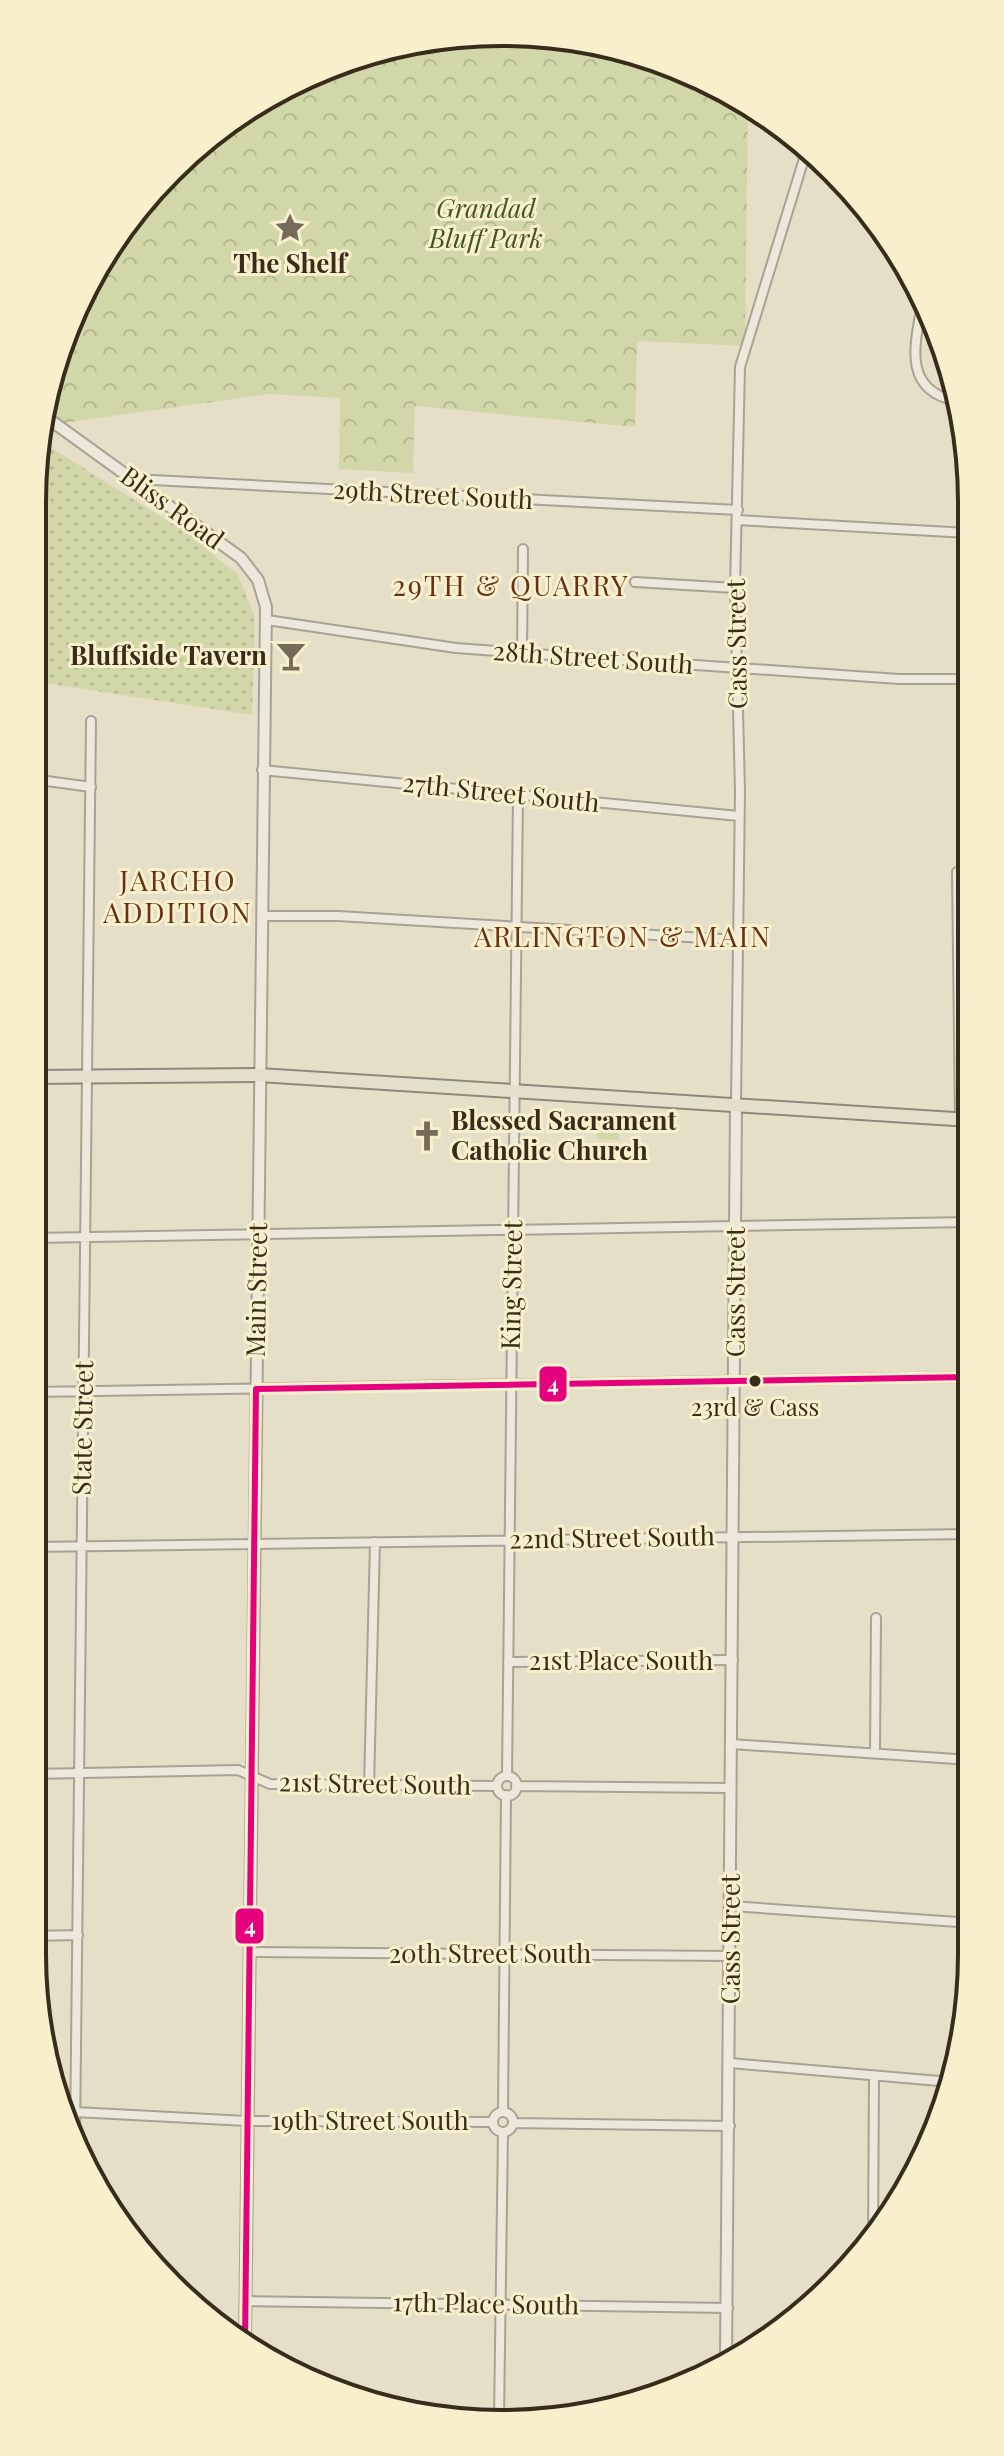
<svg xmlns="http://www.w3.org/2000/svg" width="1004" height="2456" font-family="'Playfair Display',serif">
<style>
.grass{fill:url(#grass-dots)}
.park{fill:url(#park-crowns)}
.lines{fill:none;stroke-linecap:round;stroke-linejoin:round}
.minor-casing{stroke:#a9a292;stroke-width:12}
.tertiary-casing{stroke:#a9a292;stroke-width:14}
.primary-casing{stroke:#8f8879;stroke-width:16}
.minor{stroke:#ece8db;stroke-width:8}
.tertiary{stroke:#ece8db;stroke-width:10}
.primary{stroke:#e4dfcb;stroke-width:12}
.bus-1-casing{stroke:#f8f0cd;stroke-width:12}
.bus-1{stroke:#e5007d;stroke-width:6}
.bus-dot{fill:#382c1b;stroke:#f8f0cd;stroke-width:3}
.labels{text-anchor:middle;stroke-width:6;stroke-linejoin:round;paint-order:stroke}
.bus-label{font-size:24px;fill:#382c1b;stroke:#f8f0cd}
.park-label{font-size:26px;font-style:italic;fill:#43561f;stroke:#f8f0cd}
.poi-label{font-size:26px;font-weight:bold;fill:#382c1b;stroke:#f8f0cd}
.street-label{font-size:26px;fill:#382c1b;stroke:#f8f0cd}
.neighbourhood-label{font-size:28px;letter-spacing:2px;fill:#683017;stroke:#f8f0cd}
.rim{fill:none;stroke:#382c1b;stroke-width:4}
.line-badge{stroke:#f8f0cd;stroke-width:3}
.badge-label{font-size:22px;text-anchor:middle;font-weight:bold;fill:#fff}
</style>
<defs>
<pattern id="grass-dots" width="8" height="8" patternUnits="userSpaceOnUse" patternTransform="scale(2)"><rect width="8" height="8" fill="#d2d7a9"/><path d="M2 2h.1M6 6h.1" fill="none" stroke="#b5b991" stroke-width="1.8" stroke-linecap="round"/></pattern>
<pattern id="park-crowns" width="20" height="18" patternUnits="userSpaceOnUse" patternTransform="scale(2)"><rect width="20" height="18" fill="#d2d7a9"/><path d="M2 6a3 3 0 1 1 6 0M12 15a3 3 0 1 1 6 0" fill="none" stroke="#b5b991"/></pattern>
</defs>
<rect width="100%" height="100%" fill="#e5dfc8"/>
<path class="grass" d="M 42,442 L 187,533 L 238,575 L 255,617 L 252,715 L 32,681 L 32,502 Z"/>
<path class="park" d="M 471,33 L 653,57 L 748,104 L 745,346 L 637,341 L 635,427 L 415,406 L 413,473 L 339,469 L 340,398 L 269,394 L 56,424 L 46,419 L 57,351 L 148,192 L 294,81 Z
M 597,1123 L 619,1123 L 619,1140 L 597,1139 Z"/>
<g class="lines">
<g class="minor-casing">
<path id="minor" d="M 924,294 C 917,337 898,389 956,401
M 133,479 L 738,510
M 737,520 L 968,533
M 635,582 L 735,588
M 267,620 L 456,648 L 522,653 L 899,679 L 969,679
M 522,653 L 523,549
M 262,770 L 739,816
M 32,779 L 91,787
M 957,872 L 960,1119
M 262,916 L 338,916 L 738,940
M 736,1103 L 740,791 L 735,588 L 740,367 L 807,149
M 32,1238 L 970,1222
M 32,1392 L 970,1377
M 32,1547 L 971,1534
M 508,1662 L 733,1660
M 731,1744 L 971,1760
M 875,1752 L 876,1618
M 32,1774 L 238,1770 L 270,1784 L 497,1786
M 507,1776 L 518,794
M497 1786a10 10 0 1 1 20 0a10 10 0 1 1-20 0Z
M 516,1786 L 731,1788
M 369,1787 L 375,1542
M 731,1906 L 972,1923
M 32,1936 L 78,1935
M 249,1952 L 731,1956
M 730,2063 L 951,2082
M 75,2112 L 247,2121 L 493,2122
M 503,2112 L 506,1795
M493 2122a10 10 0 1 1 20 0a10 10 0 1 1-20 0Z
M 513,2123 L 730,2126
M 75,2136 L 91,721
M 873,2242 L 874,2076
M 245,2301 L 728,2308
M 499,2418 L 503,2132"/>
</g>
<g class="tertiary-casing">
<path id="tertiary" d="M 46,417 L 241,558 L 258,580 L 266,607 L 245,2343
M 726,2360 L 736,1103"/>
</g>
<g class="primary-casing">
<path id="primary" d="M 32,1077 L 259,1075 L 970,1120"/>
</g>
<use href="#minor" class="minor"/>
<use href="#tertiary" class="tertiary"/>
<use href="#primary" class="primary"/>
<g class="bus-1-casing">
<path id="bus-1" d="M 245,2343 L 256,1389 L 970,1377"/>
</g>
<use href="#bus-1" class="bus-1"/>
</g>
<defs>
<g id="sight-bare" transform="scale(2.4)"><path d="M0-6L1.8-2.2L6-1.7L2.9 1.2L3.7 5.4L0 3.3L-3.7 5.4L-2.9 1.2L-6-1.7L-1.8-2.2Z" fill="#756b58" stroke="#f8f0cd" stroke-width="2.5" paint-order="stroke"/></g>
<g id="bar-bare" transform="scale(2.4)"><path d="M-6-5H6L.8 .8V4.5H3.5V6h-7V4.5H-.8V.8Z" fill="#756b58" stroke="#f8f0cd" stroke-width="2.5" paint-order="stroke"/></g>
<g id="church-bare" transform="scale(2.4)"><path d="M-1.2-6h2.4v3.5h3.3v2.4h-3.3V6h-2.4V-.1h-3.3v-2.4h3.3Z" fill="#756b58" stroke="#f8f0cd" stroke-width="2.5" paint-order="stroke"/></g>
</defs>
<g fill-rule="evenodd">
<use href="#sight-bare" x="290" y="228"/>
<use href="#bar-bare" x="291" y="656"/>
<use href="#church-bare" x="427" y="1136"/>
</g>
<circle class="bus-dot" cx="755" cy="1381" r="7"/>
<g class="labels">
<g class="bus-label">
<text x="755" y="1416">23rd &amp; Cass</text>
</g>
<g class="park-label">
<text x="486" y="218">Grandad<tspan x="486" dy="30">Bluff Park</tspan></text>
</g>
<g class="poi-label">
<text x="290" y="273">The Shelf</text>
<text x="267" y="665" text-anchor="end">Bluffside Tavern</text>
<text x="451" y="1130" text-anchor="start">Blessed Sacrament<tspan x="451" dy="30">Catholic Church</tspan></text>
</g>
<g class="street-label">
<text transform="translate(433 495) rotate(3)" y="9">29th Street South</text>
<text transform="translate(172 508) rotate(36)" y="9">Bliss Road</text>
<text transform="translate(737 644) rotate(-91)" y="9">Cass Street</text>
<text transform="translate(593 658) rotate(4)" y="9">28th Street South</text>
<text transform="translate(501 793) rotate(6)" y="9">27th Street South</text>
<text transform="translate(512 1285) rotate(-89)" y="9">King Street</text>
<text transform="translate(257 1290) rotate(-89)" y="9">Main Street</text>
<text transform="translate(736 1292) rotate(-90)" y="9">Cass Street</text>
<text transform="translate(83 1428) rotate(-89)" y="9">State Street</text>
<text transform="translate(612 1538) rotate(-1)" y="9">22nd Street South</text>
<text x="621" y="1670">21st Place South</text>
<text transform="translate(375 1784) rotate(1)" y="9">21st Street South</text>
<text transform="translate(731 1939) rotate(-90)" y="9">Cass Street</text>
<text x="490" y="1963">20th Street South</text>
<text x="370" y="2130">19th Street South</text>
<text transform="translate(486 2304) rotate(1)" y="9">17th Place South</text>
</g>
<g class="neighbourhood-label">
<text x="511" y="596">29TH &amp; QUARRY</text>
<text x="178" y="891">JARCHO<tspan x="178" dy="32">ADDITION</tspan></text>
<text x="623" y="947">ARLINGTON &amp; MAIN</text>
</g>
</g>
<path d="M0 0H1004V2456H0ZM502 46H502A456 456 0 0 1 958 502V1954A456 456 0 0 1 502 2410H502A456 456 0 0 1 46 1954V502A456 456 0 0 1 502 46Z" fill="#f8f0cd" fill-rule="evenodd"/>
<path class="rim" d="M502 46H502A456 456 0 0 1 958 502V1954A456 456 0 0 1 502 2410H502A456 456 0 0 1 46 1954V502A456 456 0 0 1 502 46Z"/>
<g class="line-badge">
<rect x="538" y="1365" width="30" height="38" rx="8" fill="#e5007d"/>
<rect x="234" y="1907" width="31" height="38" rx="8" fill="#e5007d"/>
</g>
<g class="badge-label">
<text x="553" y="1392">4</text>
<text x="250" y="1934">4</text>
</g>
</svg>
